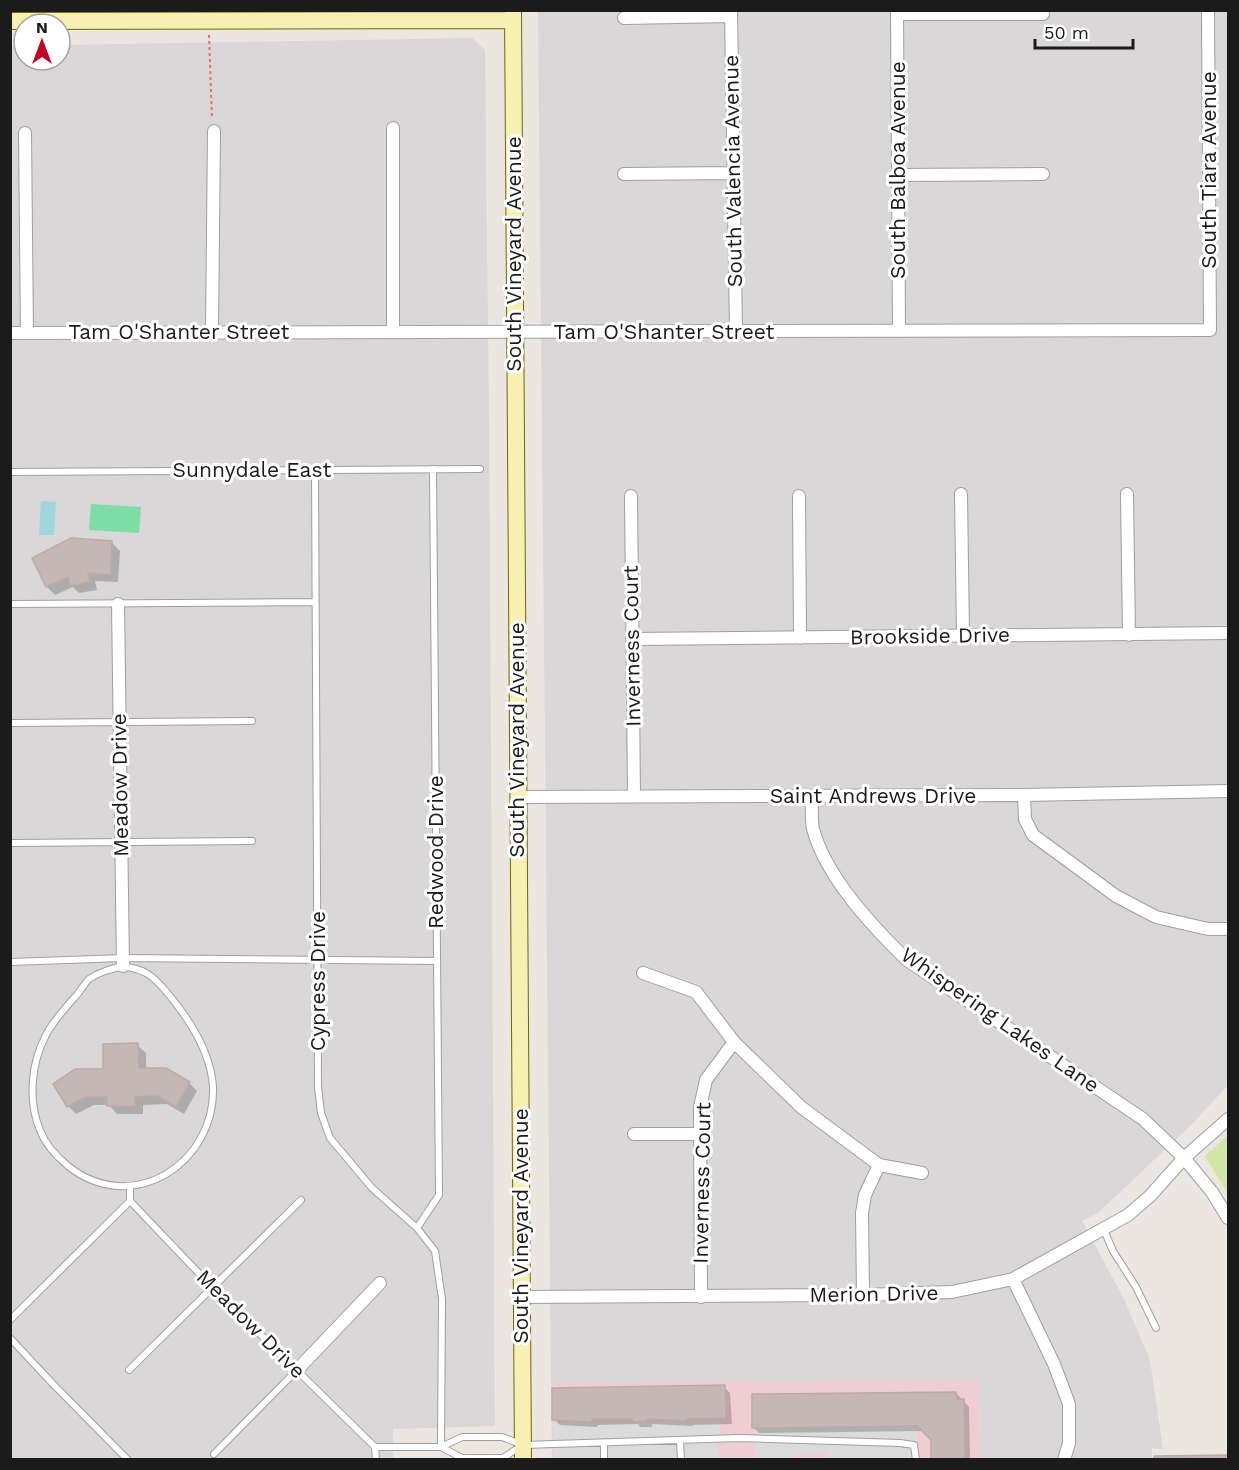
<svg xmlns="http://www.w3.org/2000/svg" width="1239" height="1470" font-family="'Work Sans',sans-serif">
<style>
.residential{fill:#d9d7d8}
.commercial{fill:#eeced2}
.grass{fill:#d1e7a5}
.pitch{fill:#7edca7}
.parking{fill:#dbdbdb}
.water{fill:#a0d7da}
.shadow{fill:#0003}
.building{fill:#c4b7b4;stroke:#bdaaa3;stroke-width:1.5}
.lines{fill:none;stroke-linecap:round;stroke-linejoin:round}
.lane-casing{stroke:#9f9f9f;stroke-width:8}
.street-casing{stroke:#9f9f9f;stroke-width:14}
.secondary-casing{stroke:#6d6706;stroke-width:18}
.path{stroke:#f7666f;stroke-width:2;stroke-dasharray:3 3;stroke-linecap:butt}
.lane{stroke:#fff;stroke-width:6}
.street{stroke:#fff;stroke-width:12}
.secondary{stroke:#f8f0b2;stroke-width:16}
.labels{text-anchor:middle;stroke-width:6;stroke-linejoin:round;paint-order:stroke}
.street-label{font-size:21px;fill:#1b1b1b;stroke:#fff}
</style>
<rect width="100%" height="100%" fill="#ece6e0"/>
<path class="residential" d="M 538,11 L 1228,11 L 1228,1085 L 1193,1123 L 1098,1213 L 1082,1221 L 1124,1299 L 1150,1360 L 1163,1449 L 1152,1448 L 1152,1459 L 980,1459 L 979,1379 L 551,1383 Z
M 472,38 L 485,50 L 489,413 L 495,1426 L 393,1429 L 393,1459 L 11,1459 L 10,46 L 24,46 L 24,60 L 60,60 L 60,45 Z"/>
<path class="commercial" d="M 979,1379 L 980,1459 L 552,1459 L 551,1383 Z"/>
<path class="grass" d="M 1228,1135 L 1228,1194 L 1205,1156 Z"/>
<path class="pitch" d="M 91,504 L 141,507 L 139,533 L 89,530 Z"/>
<path class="parking" d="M 720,1421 L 718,1459 L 553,1458 L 553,1423 Z
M 917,1426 L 917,1459 L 920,1459 L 817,1459 L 817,1458 L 828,1458 L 827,1452 L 797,1454 L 796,1459 L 755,1459 L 755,1428 Z"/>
<path class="water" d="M 41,501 L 56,502 L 54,535 L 39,535 Z"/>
<path class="shadow" d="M 112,543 L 120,551 L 118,582 L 95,581 L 97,590 L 79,593 L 73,587 L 55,595 L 47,587 Z
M 137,1045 L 146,1053 L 146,1069 L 189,1083 L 197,1091 L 184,1114 L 167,1104 L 143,1105 L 143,1114 L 117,1114 L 109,1105 L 94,1105 L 76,1114 L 68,1106 L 105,1070 Z
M 724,1387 L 730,1393 L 732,1424 L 693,1425 L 693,1426 L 652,1424 L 652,1427 L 640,1427 L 638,1424 L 598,1425 L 597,1427 L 560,1425 L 554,1419 Z
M 956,1393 L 969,1407 L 970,1460 L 932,1460 L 932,1439 L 924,1431 L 759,1433 L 753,1427 Z"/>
<path class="building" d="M 71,538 L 112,541 L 111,575 L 88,573 L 90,582 L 70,586 L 68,577 L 46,587 L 32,558 Z
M 138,1043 L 139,1068 L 166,1068 L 190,1082 L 176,1107 L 157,1096 L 135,1097 L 135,1106 L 107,1106 L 107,1097 L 86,1097 L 67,1107 L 53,1084 L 75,1069 L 103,1069 L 103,1044 Z
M 725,1385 L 726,1418 L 687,1419 L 687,1421 L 647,1419 L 647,1421 L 633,1422 L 632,1419 L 592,1419 L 592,1422 L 552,1420 L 552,1388 Z
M 956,1392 L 957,1399 L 964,1399 L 965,1460 L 931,1460 L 931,1440 L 917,1426 L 752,1428 L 752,1394 Z
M 1228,1455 L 1228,1460 L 1154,1460 L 1154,1456 Z"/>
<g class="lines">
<g class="lane-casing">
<path id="lane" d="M 315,470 L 318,1087 L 321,1113 L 330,1138 L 372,1188 L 417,1228 L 435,1251 L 442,1299 L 441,1447
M 10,472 L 480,469
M 10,604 L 315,602
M 10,723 L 252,721
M 10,843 L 252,841
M 10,962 L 123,958 L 437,961
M 123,966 C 133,968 144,970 152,977 C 164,987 178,1006 187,1019 C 201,1040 211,1061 213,1086 C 216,1164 132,1217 68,1166 C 56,1156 45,1144 40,1130 C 28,1102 31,1064 45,1037 C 51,1024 65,1008 75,997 C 80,992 84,984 89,979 C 99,972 111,969 123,966 Z
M 130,1186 L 130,1201 L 212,1287 L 375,1447 L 376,1460
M 417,1228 L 439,1195 L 433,469
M 1104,1230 L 1113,1251 L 1136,1287 L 1156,1328
M 10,1320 L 130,1201
M 10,1338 L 53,1384 L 128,1460
M 129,1370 L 301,1200
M 680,1441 L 681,1460
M 375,1447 L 441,1447 L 462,1458 L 503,1458 L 521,1446
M 441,1447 L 462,1437 L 502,1437 L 523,1445 L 739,1438 L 900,1443 L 914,1445 L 916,1460
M 214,1454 L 297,1370
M 604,1460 L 604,1443"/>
</g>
<g class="street-casing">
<path id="street" d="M 731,10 L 736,331
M 897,10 L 899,330
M 897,14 L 1043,14
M 624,18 L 731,16
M 393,128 L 393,330
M 25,133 L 27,333
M 624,174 L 733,173
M 898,175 L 1043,174
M 212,332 L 214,131
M 10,333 L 1210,330 L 1208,10
M 961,494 L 963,634
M 1127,494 L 1129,635
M 631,496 L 634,796
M 799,496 L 800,638
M 118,604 L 123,966
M 632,639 L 1228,633
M 1024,795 L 1025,819 L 1033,835 L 1116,896 L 1156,917 L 1208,929 L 1228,929
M 517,797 L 1024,795 L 1228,791
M 812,797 C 812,807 811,819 813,829 C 826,877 872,926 907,960 L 1143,1119 L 1184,1158 L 1212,1192 L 1228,1218
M 643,973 L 696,992 L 734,1042 L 801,1107 L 879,1165 L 922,1173
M 634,1134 L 699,1134
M 1013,1279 L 1054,1364 L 1069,1404 L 1069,1443 L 1064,1460
M 863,1295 L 862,1213 L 865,1195 L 879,1165
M 521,1297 L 863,1295 L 952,1292 L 1013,1279 L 1128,1215 L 1150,1196 L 1184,1158 L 1228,1119
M 701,1297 L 700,1107 L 706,1080 L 734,1042
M 297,1370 L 380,1283"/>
</g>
<g class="secondary-casing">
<path id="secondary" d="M 513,10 L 523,1460
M 10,21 L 513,20"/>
</g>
<path class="path" d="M 209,35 L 212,119"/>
<use href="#lane" class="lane"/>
<use href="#street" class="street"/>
<use href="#secondary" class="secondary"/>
</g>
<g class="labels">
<g class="street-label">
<text transform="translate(898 170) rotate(-90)" y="7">South Balboa Avenue</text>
<text transform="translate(1209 170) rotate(-90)" y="7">South Tiara Avenue</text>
<text transform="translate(733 171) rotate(-91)" y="7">South Valencia Avenue</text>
<text transform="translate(514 254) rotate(-90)" y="7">South Vineyard Avenue</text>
<text x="179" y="339">Tam O'Shanter Street</text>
<text x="664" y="339">Tam O'Shanter Street</text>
<text x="252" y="477">Sunnydale East</text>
<text transform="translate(930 636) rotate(-1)" y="7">Brookside Drive</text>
<text transform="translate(632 646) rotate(-91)" y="7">Inverness Court</text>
<text transform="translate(517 740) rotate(-90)" y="7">South Vineyard Avenue</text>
<text transform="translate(120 785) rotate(-91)" y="7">Meadow Drive</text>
<text x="873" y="803">Saint Andrews Drive</text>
<text transform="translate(436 852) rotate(-90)" y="7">Redwood Drive</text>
<text transform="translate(318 981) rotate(-90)" y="7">Cypress Drive</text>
<text transform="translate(1000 1020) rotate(35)" y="7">Whispering Lakes Lane</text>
<text transform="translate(702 1183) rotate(-89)" y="7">Inverness Court</text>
<text transform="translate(521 1226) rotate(-90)" y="7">South Vineyard Avenue</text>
<text transform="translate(874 1294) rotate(-1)" y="7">Merion Drive</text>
<text transform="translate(251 1324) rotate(45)" y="7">Meadow Drive</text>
</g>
</g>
<rect width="1239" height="1470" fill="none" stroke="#1b1b1b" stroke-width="24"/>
<g transform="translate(42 42)"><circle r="28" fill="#ffffff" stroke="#a4a4a4" stroke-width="1.5"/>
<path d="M0-4.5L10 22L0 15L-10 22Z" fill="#c20323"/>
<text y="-9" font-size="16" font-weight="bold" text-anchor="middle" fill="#1b1b1b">N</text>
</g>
<path d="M1035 39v9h98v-9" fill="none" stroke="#1b1b1b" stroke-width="3"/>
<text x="1044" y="39" font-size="18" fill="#1b1b1b" stroke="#ffffff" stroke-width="4.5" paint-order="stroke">50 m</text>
</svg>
